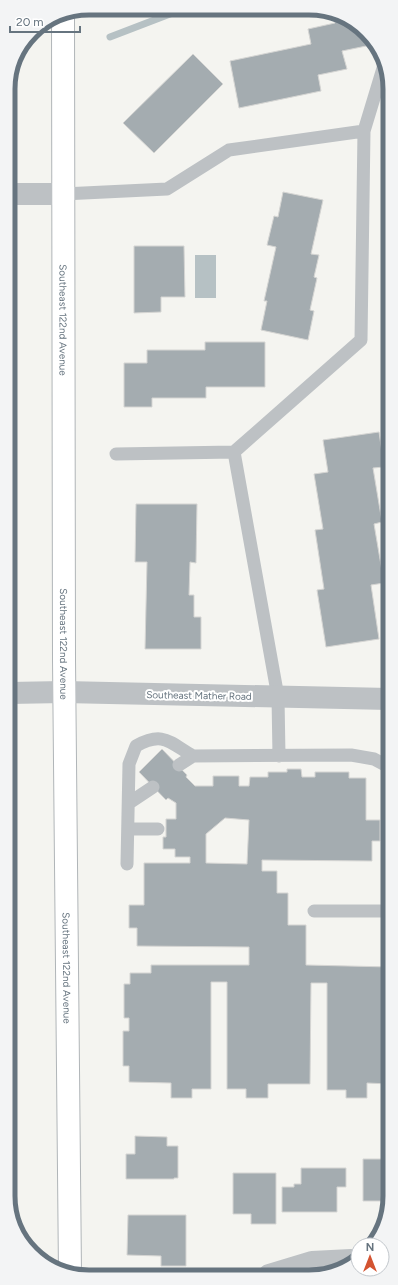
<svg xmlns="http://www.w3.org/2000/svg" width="398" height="1285" font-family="Figtree,sans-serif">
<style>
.water{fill:#b6c1c4}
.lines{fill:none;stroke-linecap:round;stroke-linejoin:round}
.stream{stroke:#b6c1c4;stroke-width:7}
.building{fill:#a4acb0;stroke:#d5d5d3;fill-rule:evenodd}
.secondary-casing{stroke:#b0b5b8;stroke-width:24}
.service{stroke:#bdc1c4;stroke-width:13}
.minor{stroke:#bdc1c4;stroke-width:22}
.tertiary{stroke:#bdc1c4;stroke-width:22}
.secondary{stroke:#fff;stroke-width:22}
.labels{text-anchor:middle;stroke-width:4;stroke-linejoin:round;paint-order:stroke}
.street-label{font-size:10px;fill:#66747f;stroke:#fff}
.rim{fill:none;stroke:#66747f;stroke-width:5}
</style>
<rect width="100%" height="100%" fill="#f4f4f0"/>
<path class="water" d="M 195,255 L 216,255 L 216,298 L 195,298 Z"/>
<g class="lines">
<path class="stream" d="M 110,37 L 183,9"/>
</g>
<path class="building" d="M 334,14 L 367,32 L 371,45 L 342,51 L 347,69 L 318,75 L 321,91 L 239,108 L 230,61 L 311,44 L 308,29 L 335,23 Z
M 193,54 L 223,84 L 154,153 L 123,123 Z
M 384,94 L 389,94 L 389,208 L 385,208 Z
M 283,192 L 323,200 L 311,254 L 319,255 L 314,277 L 317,278 L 310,310 L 314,311 L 308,340 L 261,330 L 267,301 L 264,301 L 276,247 L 267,245 L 274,216 L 278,217 Z
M 384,230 L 389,230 L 389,339 L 385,339 Z
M 134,246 L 184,246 L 185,297 L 161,297 L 161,312 L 134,313 Z
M 8,253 L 12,253 L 12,290 L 8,290 Z
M 205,342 L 265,342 L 265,387 L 206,387 L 206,398 L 152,398 L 152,407 L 124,407 L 124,363 L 147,363 L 147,350 L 205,350 Z
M 379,432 L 384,467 L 373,468 L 382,522 L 374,524 L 384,583 L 371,585 L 379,639 L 326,647 L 317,590 L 324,589 L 315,530 L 323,529 L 314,474 L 328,472 L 323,440 Z
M 136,504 L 197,504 L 196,563 L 190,562 L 189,595 L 194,595 L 194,617 L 201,617 L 201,649 L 145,649 L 147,562 L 135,562 Z
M 9,584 L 12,584 L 11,628 L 9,628 Z
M 162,749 L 187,775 L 186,777 L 195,786 L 213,786 L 213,776 L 239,776 L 239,786 L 249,786 L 250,777 L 268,777 L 268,772 L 287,772 L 287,769 L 301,769 L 302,777 L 315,777 L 315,772 L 349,772 L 349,778 L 366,778 L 366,820 L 380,820 L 380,841 L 372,841 L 372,861 L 262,860 L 262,871 L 277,871 L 277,893 L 288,893 L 288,925 L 306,925 L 306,965 L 390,967 L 390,1084 L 367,1083 L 367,1098 L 346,1098 L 346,1090 L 327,1090 L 327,983 L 311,983 L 310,1084 L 268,1084 L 268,1098 L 246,1098 L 246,1089 L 227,1089 L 227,982 L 211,982 L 211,1089 L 192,1089 L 192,1098 L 171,1098 L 171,1083 L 129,1082 L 129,1066 L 123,1066 L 123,1031 L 129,1031 L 129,1018 L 124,1018 L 124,984 L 130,984 L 130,973 L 151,973 L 151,965 L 249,965 L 249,947 L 137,946 L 137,928 L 129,928 L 129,905 L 144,905 L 144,863 L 190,863 L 190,857 L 175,857 L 175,849 L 163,849 L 163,837 L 166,837 L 166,819 L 176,819 L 176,803 L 168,798 L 166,800 L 139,772 ZM 225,818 L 249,820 L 247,864 L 206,863 L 206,834 Z
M 135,1136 L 167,1137 L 167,1146 L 178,1146 L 178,1178 L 174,1178 L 174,1179 L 126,1179 L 126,1154 L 135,1154 Z
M 363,1159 L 390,1159 L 390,1201 L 363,1201 Z
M 301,1168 L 346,1168 L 346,1187 L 337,1187 L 337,1212 L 282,1212 L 282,1187 L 294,1187 L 294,1184 L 301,1184 Z
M 233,1173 L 276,1173 L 276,1224 L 251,1224 L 251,1214 L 233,1214 Z
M 128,1215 L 186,1215 L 186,1266 L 161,1266 L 161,1256 L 127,1255 Z"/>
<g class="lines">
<g class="secondary-casing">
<g id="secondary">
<path id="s1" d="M 63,13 L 64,660 L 70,1274"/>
</g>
</g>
<path class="service" d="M 364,131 L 384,65
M 63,194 L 167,189 L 229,150 L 364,131 L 361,340 L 234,452 L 278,697 L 279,756
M 116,454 L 234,452
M 179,765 L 193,756 L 351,755 L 374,759 L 389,767
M 129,803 L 153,787
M 128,829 L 158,829
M 127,864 L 129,764 L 136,746 C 163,731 169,742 193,756
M 314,911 L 389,911"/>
<path class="minor" d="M 8,194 L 63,194
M 64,692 L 389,699
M 269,1275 L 312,1262 L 351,1260"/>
<path class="tertiary" d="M 9,693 L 64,692"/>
<use href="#secondary" class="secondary"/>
</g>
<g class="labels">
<g class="street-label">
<text dy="4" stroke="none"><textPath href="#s1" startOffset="307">Southeast 122nd Avenue</textPath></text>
<text dy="4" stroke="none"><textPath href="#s1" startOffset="631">Southeast 122nd Avenue</textPath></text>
<text transform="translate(199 695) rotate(1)" y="4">Southeast Mather Road</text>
<text dy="4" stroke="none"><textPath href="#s1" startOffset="955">Southeast 122nd Avenue</textPath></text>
</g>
</g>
<path d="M0 0H398V1285H0ZM89 15H309A74 74 0 0 1 383 89V1196A74 74 0 0 1 309 1270H89A74 74 0 0 1 15 1196V89A74 74 0 0 1 89 15Z" fill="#f3f4f5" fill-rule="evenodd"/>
<path class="rim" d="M89 15H309A74 74 0 0 1 383 89V1196A74 74 0 0 1 309 1270H89A74 74 0 0 1 15 1196V89A74 74 0 0 1 89 15Z"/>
<g transform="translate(370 1257)"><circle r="19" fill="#ffffff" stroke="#c2c7cc"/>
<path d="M0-3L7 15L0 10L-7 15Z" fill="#d35331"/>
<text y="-6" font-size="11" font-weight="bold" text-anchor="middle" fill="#66747f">N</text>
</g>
<path d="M10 26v6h70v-6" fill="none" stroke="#66747f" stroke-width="2"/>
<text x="16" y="26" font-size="12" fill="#66747f" stroke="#ffffff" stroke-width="3" paint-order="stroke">20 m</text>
</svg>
